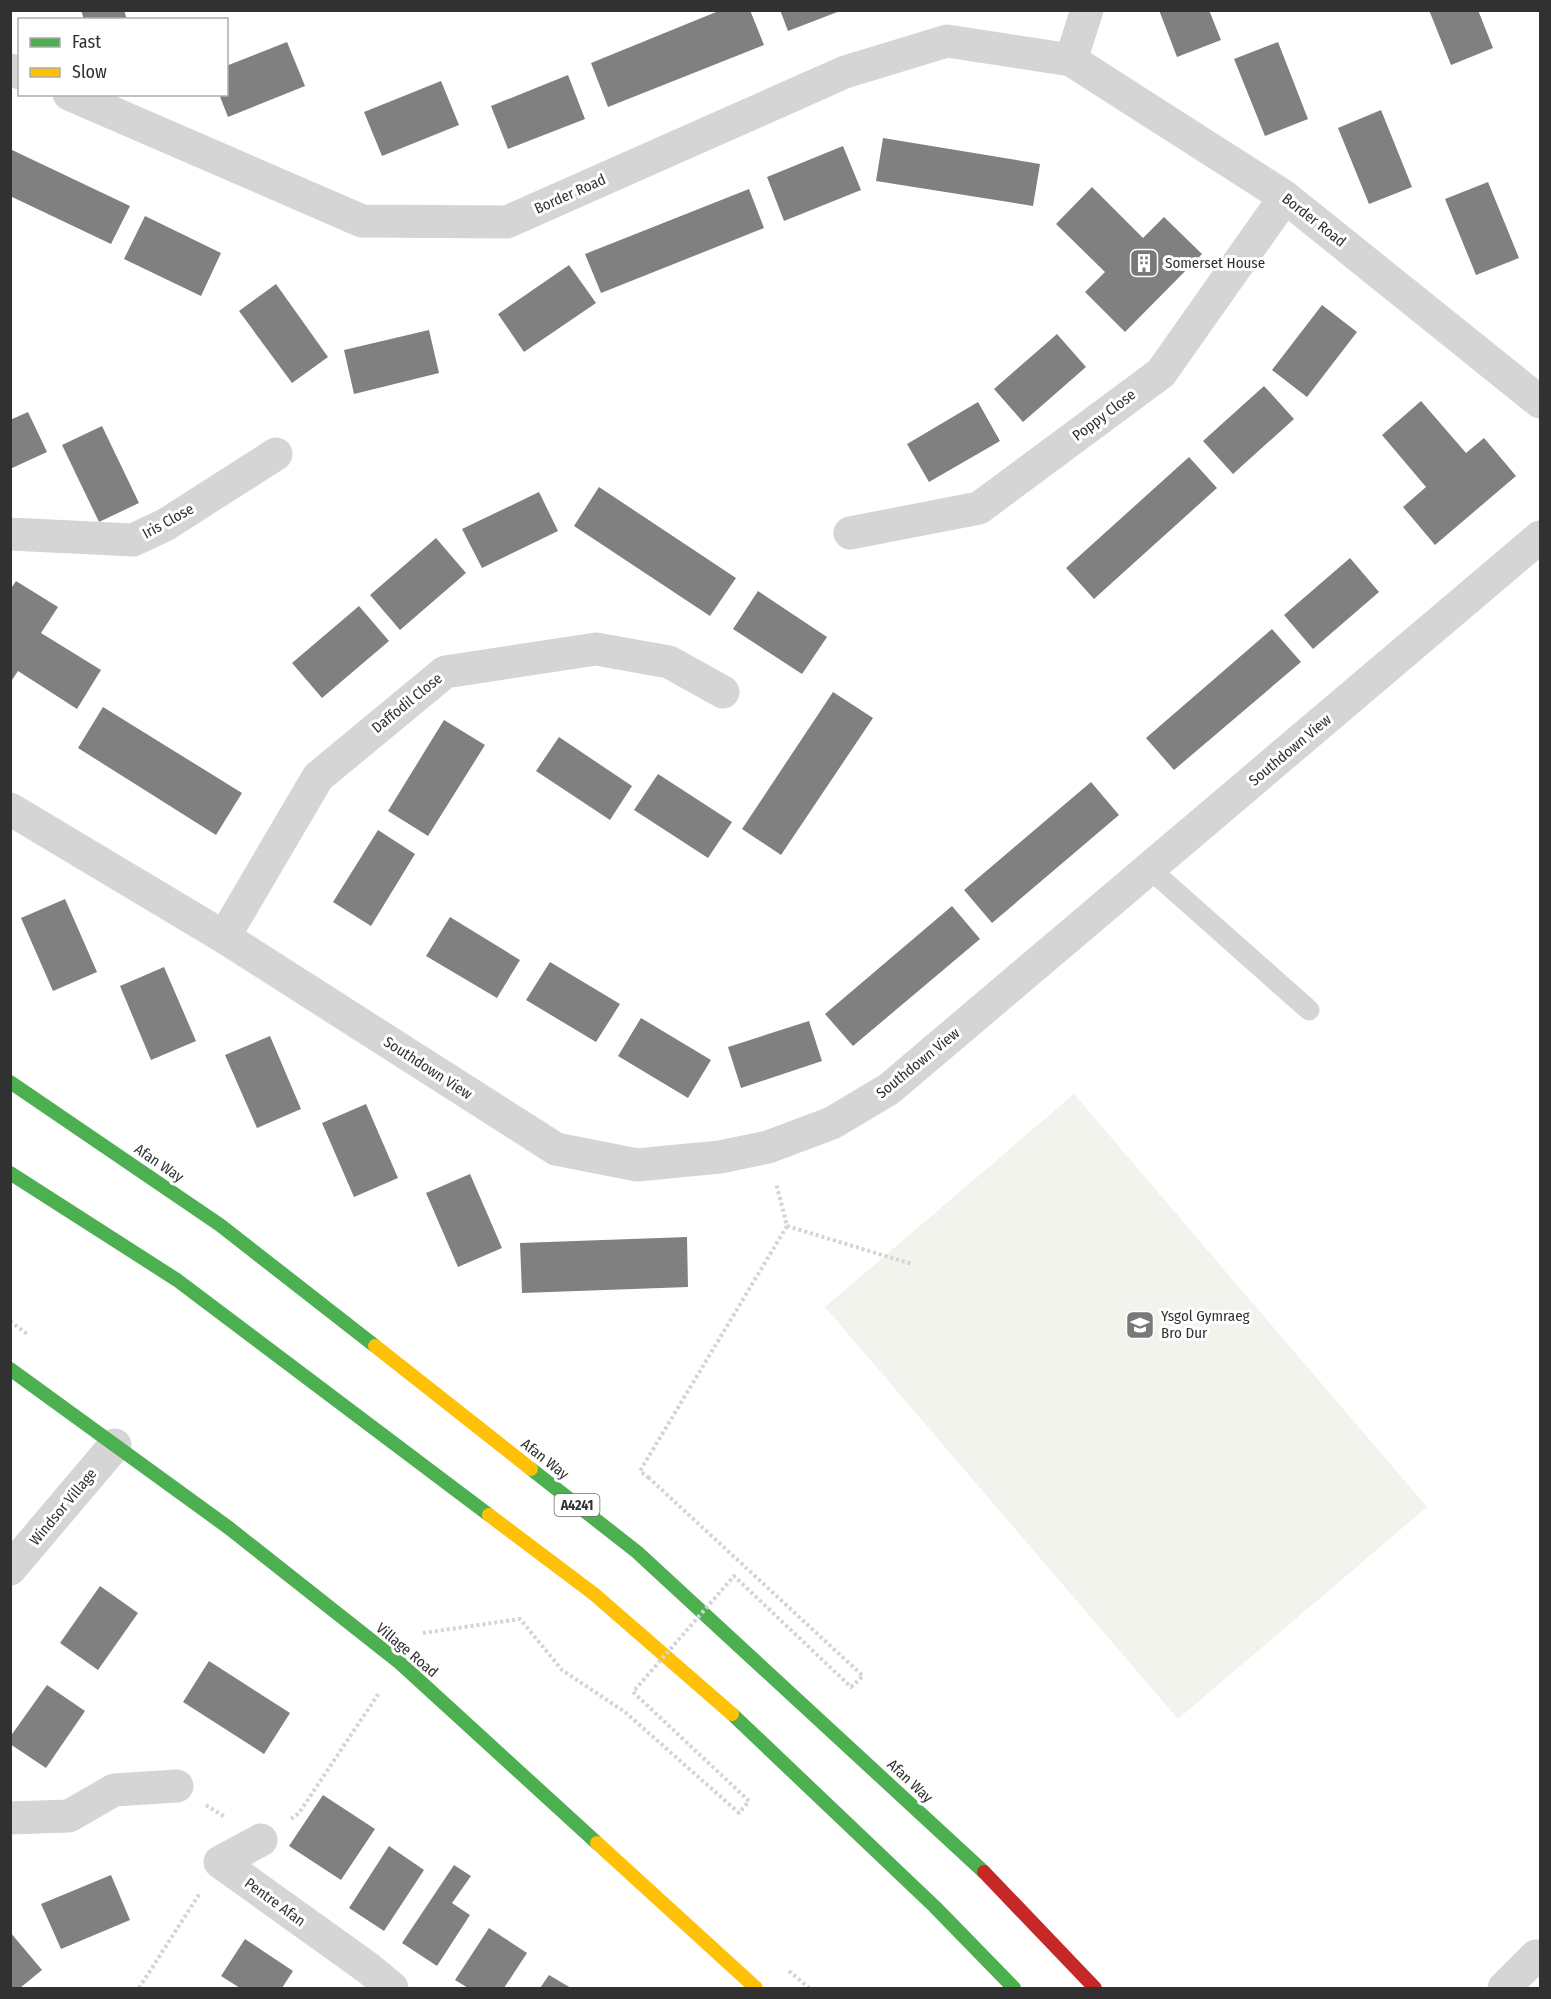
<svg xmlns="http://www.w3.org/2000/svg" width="1551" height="1999" font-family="'Fira Sans Condensed',sans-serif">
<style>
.pitch{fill:#f1f3ec}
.building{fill:#808080}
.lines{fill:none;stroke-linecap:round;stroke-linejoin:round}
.path{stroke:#d4d4d4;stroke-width:4;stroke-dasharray:3 3;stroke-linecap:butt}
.lane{stroke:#d5d5d5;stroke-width:21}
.street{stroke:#d5d5d5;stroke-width:33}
.fast{stroke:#4caf50;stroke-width:14}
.slow{stroke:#ffc107;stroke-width:14}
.jam{stroke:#c62828;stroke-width:14}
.path-bridge{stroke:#d4d4d4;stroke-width:4;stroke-dasharray:3 3;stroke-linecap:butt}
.labels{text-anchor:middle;stroke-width:6;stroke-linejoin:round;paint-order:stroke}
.shield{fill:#fff;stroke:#6f6f6f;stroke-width:1.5}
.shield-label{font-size:14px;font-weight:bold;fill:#313131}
.street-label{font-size:15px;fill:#313131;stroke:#fff}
.poi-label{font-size:15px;fill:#313131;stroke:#fff;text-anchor:start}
</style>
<rect width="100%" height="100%" fill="#fff"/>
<path class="pitch" d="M 1074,1094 L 1427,1507 L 1178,1719 L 825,1307 Z"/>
<path class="building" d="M 81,10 L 124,10 L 127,20 L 84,20 Z
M 721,10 L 750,10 L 764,45 L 608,107 L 591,63 Z
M 780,10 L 840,10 L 840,11 L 788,31 Z
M 1159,10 L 1209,10 L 1221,40 L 1177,57 Z
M 1429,10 L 1478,10 L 1493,48 L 1451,65 Z
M 287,42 L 305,86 L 228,117 L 219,94 L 226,94 L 226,66 Z
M 1278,42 L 1308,119 L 1265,136 L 1234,59 Z
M 568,75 L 585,119 L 508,149 L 491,106 Z
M 441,81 L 459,125 L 382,156 L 364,112 Z
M 1381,110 L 1412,187 L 1369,204 L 1338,128 Z
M 883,138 L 1040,164 L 1033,206 L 876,181 Z
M 843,146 L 861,190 L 784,221 L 767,177 Z
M 10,149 L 130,206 L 111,244 L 10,196 Z
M 1488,182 L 1519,258 L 1476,275 L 1445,199 Z
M 1092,187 L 1143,238 L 1164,217 L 1202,254 L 1125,332 L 1085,292 L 1105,272 L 1056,224 Z
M 749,189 L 764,228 L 601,293 L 585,254 Z
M 145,216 L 221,253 L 201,296 L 124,259 Z
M 569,265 L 596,303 L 524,352 L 498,314 Z
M 276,284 L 328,357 L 292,383 L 239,311 Z
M 1322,305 L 1357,332 L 1307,397 L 1272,370 Z
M 429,330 L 439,373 L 354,394 L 344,350 Z
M 1057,334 L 1086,367 L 1023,422 L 994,389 Z
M 1264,386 L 1294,419 L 1233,474 L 1203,441 Z
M 1421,401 L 1466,453 L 1484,438 L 1516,476 L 1435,545 L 1403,507 L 1426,487 L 1382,435 Z
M 978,402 L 1000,441 L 929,482 L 907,444 Z
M 28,412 L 47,452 L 10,469 L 10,420 Z
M 102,426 L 139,503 L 99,522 L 62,445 Z
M 1189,457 L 1217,488 L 1094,599 L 1066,568 Z
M 599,487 L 736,578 L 710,616 L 574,526 Z
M 539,492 L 558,531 L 482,568 L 462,529 Z
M 436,538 L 466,573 L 400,630 L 370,595 Z
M 1350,558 L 1379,592 L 1313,649 L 1284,615 Z
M 16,581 L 58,607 L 41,633 L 101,670 L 77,709 L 18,671 L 10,683 L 10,590 Z
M 758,591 L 827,637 L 802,674 L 733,629 Z
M 359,606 L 389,641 L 322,698 L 292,663 Z
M 1272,629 L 1301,662 L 1174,770 L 1146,738 Z
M 833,692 L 873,718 L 781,855 L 742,829 Z
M 103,707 L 242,793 L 216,835 L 78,748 Z
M 444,720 L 485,745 L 428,836 L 388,811 Z
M 559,737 L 632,786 L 610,820 L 536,771 Z
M 658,774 L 732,822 L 708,858 L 634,810 Z
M 1091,782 L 1119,815 L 992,923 L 964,890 Z
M 378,830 L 415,854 L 371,926 L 333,902 Z
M 65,899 L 97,972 L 53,991 L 21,918 Z
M 952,906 L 980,939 L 853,1046 L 825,1014 Z
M 450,917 L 520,960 L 497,998 L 426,956 Z
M 550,962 L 620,1004 L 596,1042 L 526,1000 Z
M 164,967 L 196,1041 L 151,1060 L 120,986 Z
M 641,1018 L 711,1060 L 688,1098 L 618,1056 Z
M 809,1021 L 822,1061 L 741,1088 L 728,1047 Z
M 270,1036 L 301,1109 L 257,1128 L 225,1055 Z
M 366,1104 L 398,1178 L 354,1197 L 322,1123 Z
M 470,1174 L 502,1248 L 458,1267 L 426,1193 Z
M 687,1237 L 688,1287 L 522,1293 L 520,1243 Z
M 100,1586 L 138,1613 L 98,1670 L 60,1643 Z
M 209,1661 L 290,1713 L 264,1754 L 183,1702 Z
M 47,1685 L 85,1711 L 46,1768 L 10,1744 L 10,1737 Z
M 323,1795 L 375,1829 L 341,1880 L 289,1846 Z
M 389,1846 L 424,1870 L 384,1931 L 349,1908 Z
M 454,1865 L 471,1876 L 452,1903 L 470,1915 L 437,1966 L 402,1943 Z
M 111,1875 L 130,1920 L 61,1949 L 41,1904 Z
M 489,1928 L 527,1953 L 504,1988 L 468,1988 L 455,1980 Z
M 10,1932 L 42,1970 L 20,1988 L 10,1988 Z
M 245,1939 L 293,1971 L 282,1988 L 240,1988 L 221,1976 Z
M 549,1975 L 571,1988 L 540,1988 Z"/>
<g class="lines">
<path class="path" d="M 787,1226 L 912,1264
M 10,1321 L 27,1334
M 649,1478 L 640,1471 L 787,1226 L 776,1183
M 423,1633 L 520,1619 L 562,1670 L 625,1712
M 206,1805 L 225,1817
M 291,1819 L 299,1813 L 379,1693
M 789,1971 L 809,1988
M 139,1988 L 200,1893"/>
<path class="lane" d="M 1150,869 L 1309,1010"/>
<path class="street" d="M 1071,60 L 1087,10
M 10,70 L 20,73
M 69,94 L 362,221 L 507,222 L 845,72 L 947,41 L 1071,60 L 1285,197 L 1540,402
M 850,533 L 979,508 L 1161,373 L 1285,197
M 10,534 L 133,540 L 165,525 L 276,454
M 10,809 L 224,937 L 556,1149 L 637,1165 L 720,1157 L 768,1147 L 832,1123 L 889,1089 L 1540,537
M 224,937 L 318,777 L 445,672 L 596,649 L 669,662 L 723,692
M 10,1569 L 115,1445
M 10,1818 L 69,1816 L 114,1790 L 177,1786
M 261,1840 L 220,1862 L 368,1968 L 392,1988
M 1504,1988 L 1536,1956"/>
<path class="fast" d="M 10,1082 L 220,1225 L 375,1346
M 10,1173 L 177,1280 L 489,1515
M 10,1369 L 229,1528 L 400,1663 L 597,1843
M 531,1469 L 637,1552 L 984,1872
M 732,1714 L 935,1907 L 1014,1988"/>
<path class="slow" d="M 375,1346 L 531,1469
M 489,1515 L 594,1594 L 732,1714
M 597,1843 L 756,1988"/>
<path class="jam" d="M 984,1872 L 1095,1988"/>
<path class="path-bridge" d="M 625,1712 L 739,1813 L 749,1801 L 633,1692 L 734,1576 L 851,1687 L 863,1676 L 649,1478"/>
</g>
<defs>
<g id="building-square" transform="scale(1.5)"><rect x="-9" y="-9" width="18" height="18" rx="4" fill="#797979" stroke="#fff"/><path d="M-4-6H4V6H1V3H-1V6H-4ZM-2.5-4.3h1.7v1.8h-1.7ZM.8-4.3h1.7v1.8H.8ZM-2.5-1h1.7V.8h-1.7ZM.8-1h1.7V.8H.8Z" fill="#fff"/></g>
<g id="school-square" transform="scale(1.5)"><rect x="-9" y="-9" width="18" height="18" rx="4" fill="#797979" stroke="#fff"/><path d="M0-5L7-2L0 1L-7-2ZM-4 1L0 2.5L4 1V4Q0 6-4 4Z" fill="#fff"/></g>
</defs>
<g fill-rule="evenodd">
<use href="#building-square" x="1144" y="263"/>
<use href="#school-square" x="1140" y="1325"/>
</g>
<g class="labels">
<rect class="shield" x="554.5" y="1494" width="45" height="22" rx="4.5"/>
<g class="shield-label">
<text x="577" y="1510">A4241</text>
</g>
<g class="street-label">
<text transform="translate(570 194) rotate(-24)" y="5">Border Road</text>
<text transform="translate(1314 220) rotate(38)" y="5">Border Road</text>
<text transform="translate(1104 415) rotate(-37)" y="5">Poppy Close</text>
<text transform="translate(168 521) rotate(-29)" y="5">Iris Close</text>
<text transform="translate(407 703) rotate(-39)" y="5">Daffodil Close</text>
<text transform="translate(1290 750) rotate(-40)" y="5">Southdown View</text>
<text transform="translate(918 1063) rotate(-39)" y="5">Southdown View</text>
<text transform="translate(428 1068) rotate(33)" y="5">Southdown View</text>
<text transform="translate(159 1163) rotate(34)" y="5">Afan Way</text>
<text transform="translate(545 1459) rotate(38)" y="5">Afan Way</text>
<text transform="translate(63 1507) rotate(-50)" y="5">Windsor Village</text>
<text transform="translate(407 1650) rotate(40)" y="5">Village Road</text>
<text transform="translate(910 1781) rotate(43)" y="5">Afan Way</text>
<text transform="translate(275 1902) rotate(36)" y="5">Pentre Afan</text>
</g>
<g class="poi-label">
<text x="1165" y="268">Somerset House</text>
<text x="1161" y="1321">Ysgol Gymraeg<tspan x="1161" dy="17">Bro Dur</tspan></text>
</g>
</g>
<rect width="1551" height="1999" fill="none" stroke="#313131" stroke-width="24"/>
<rect x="18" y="18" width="210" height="78" fill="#ffffff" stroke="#adadad" stroke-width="1.5"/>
<rect x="30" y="38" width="30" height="9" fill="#4caf50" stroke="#adadad" stroke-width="1.5"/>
<text x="72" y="48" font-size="18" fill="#313131">Fast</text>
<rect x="30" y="68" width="30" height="9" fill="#ffc107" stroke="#adadad" stroke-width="1.5"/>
<text x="72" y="78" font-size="18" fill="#313131">Slow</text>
</svg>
